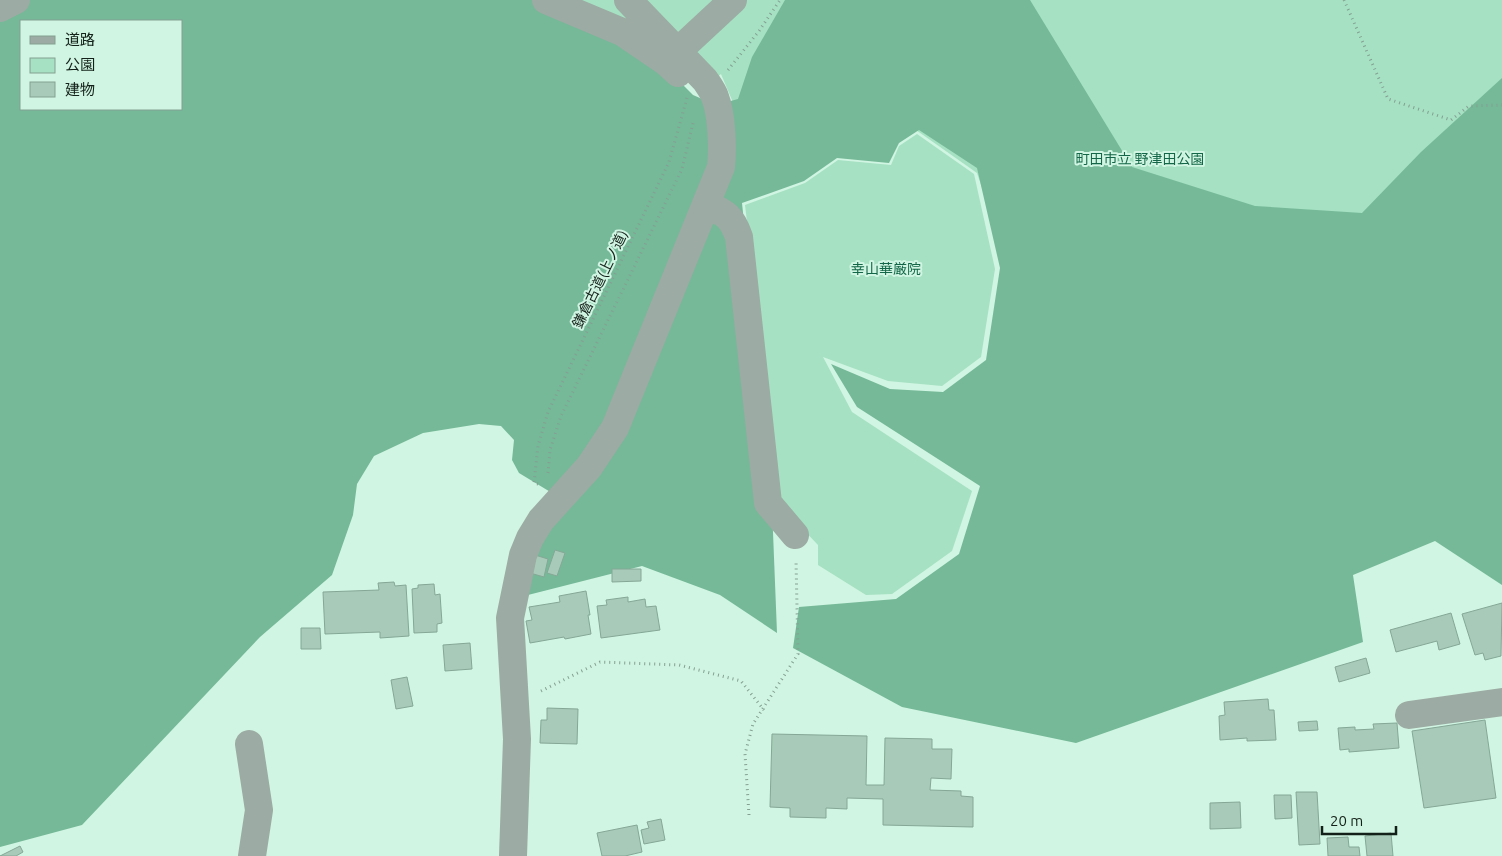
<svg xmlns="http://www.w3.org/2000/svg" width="1502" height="856" font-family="Ubuntu,'Noto Sans JP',sans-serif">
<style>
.green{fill:#a5e1c2}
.forest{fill:#75b998;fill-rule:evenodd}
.building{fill:#a7cbb8;stroke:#85a896}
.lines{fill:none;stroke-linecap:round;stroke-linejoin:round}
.path{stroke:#84a092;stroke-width:3;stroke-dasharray:1 4;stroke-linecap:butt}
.minor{stroke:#9caba3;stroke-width:28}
.labels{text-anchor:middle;stroke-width:4;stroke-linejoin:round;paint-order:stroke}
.park-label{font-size:14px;fill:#136647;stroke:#d0f5e2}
.street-label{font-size:14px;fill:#132019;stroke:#d0f5e2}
</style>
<rect width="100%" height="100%" fill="#d0f5e2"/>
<path class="green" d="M 554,0 L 1502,0 L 1502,188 L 1036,348 L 977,173 L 889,111 L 765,178 L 721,74 L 711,82 Z
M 917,134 L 974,174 L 995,269 L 981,357 L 942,386 L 888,381 L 823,357 L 852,412 L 972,491 L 952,551 L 892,594 L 866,595 L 818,565 L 818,545 L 782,507 L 745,205 L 805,183 L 838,160 L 891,165 L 899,146 Z"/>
<path class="forest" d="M 0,0 L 542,0 L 651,53 L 693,95 L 716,105 L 738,99 L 752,57 L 785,0 L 1030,0 L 1132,167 L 1255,206 L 1362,213 L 1421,152 L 1502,78 L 1502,585 L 1435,541 L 1353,575 L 1363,642 L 1076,743 L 902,707 L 793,648 L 799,607 L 896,599 L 959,554 L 980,486 L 857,407 L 831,364 L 890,389 L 943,392 L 986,360 L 1000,268 L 977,168 L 919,130 L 899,143 L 889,163 L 837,158 L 804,181 L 742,203 L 771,482 L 777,633 L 720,595 L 642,566 L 524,596 L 557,496 L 519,473 L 512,460 L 514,440 L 501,426 L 479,424 L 423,433 L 374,456 L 357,484 L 353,515 L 332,575 L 260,637 L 82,825 L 0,847 ZM 21,21 L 181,21 L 181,109 L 21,109 Z"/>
<path class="building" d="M 555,550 L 565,553 L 557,576 L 547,573 Z
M 535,555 L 548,559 L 544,577 L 530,573 Z
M 612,569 L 641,569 L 641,581 L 612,582 Z
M 394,582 L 395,586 L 406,585 L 409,636 L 380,638 L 380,632 L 325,634 L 323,592 L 379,590 L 378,583 Z
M 434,584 L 435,595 L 440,594 L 442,623 L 437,624 L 437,632 L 414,633 L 412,589 L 418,588 L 418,585 Z
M 586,591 L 590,615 L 588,615 L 591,634 L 565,639 L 564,637 L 530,643 L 526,621 L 532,620 L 529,607 L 560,602 L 559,596 Z
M 628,597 L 628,602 L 645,599 L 646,607 L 656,606 L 660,630 L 601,638 L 597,606 L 607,605 L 606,600 Z
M 1502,603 L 1501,656 L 1485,660 L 1483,653 L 1475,655 L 1462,614 Z
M 1451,613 L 1460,644 L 1439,650 L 1437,641 L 1396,652 L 1390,630 Z
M 301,628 L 320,628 L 321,649 L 301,649 Z
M 470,643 L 472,669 L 445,671 L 443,645 Z
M 1366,658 L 1370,673 L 1339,682 L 1335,667 Z
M 407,677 L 413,706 L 396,709 L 391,680 Z
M 1268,699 L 1269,710 L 1274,710 L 1276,740 L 1247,741 L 1247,738 L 1220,740 L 1219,716 L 1225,715 L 1224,702 Z
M 547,708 L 578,709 L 577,744 L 540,743 L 541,720 L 547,720 Z
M 1485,720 L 1496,798 L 1424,808 L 1412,731 Z
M 1317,721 L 1318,730 L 1299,731 L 1298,722 Z
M 1397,723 L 1399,748 L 1349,752 L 1349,749 L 1340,750 L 1338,728 L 1355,727 L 1355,730 L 1374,729 L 1373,724 Z
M 772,734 L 867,736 L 866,785 L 884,785 L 885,738 L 932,739 L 932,749 L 952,749 L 951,779 L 931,778 L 930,790 L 961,791 L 961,796 L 973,797 L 973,827 L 883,825 L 883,799 L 847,798 L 847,809 L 826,808 L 826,818 L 790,817 L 790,808 L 770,807 Z
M 1296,792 L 1317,792 L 1320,844 L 1299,845 Z
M 1274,795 L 1291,795 L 1292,818 L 1275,819 Z
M 1240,802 L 1241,828 L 1210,829 L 1210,803 Z
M 661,819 L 665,840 L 644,844 L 641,830 L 649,828 L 647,822 Z
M 637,825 L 642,852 L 625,856 L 602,856 L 597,833 Z
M 1391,833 L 1393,856 L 1367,856 L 1365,836 Z
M 1348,837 L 1349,847 L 1359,847 L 1360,856 L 1328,856 L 1327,838 Z
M 20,846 L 23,852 L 16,856 L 0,856 Z"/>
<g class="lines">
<path class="path" d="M 1344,0 L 1388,99 L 1451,120 L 1469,106 L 1502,105
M 728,70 L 759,31 L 780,0
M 548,473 L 550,450 L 561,416 L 682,169 L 693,123
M 538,484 L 534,483 L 538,446 L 548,412 L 669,162 L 687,98
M 541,691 L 600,662 L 679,665 L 741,681 L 764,710
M 749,815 L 745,754 L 753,724 L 798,654 L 796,560"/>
<path class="minor" d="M 546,0 L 622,32 L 666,62 L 678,73
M 0,8 L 16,0
M 677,52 L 733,0
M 707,205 C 726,213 732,217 739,237 L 768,503 L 795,535
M 1409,715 L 1502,702
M 249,744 L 259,810 L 252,856
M 513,856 L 517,739 L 510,618 L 523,555 L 530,538 L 541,520 L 589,467 L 615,428 L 721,167 C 723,149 722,115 715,97 C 713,91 709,86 705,80 L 628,0"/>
</g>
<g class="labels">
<g class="park-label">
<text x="1140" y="164">町田市立 野津田公園</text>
<text x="886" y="274">幸山華厳院</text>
</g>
<g class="street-label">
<text transform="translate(600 279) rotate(-64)" y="5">鎌倉古道(上ノ道)</text>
</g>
</g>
<rect x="20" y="20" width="162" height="90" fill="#d0f5e2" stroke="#84a092"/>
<rect x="30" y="36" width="25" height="8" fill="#9caba3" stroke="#84a092"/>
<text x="65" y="45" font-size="15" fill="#132019">道路</text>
<rect x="30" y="58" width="25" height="15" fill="#a5e1c2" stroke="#84a092"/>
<text x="65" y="70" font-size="15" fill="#132019">公園</text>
<rect x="30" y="82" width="25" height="15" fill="#a7cbb8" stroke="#84a092"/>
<text x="65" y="95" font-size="15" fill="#132019">建物</text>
<path d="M1322 826v8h74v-8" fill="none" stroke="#132019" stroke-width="2.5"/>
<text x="1330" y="826" font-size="15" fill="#132019" stroke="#d0f5e2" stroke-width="4" paint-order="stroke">20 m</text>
</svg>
